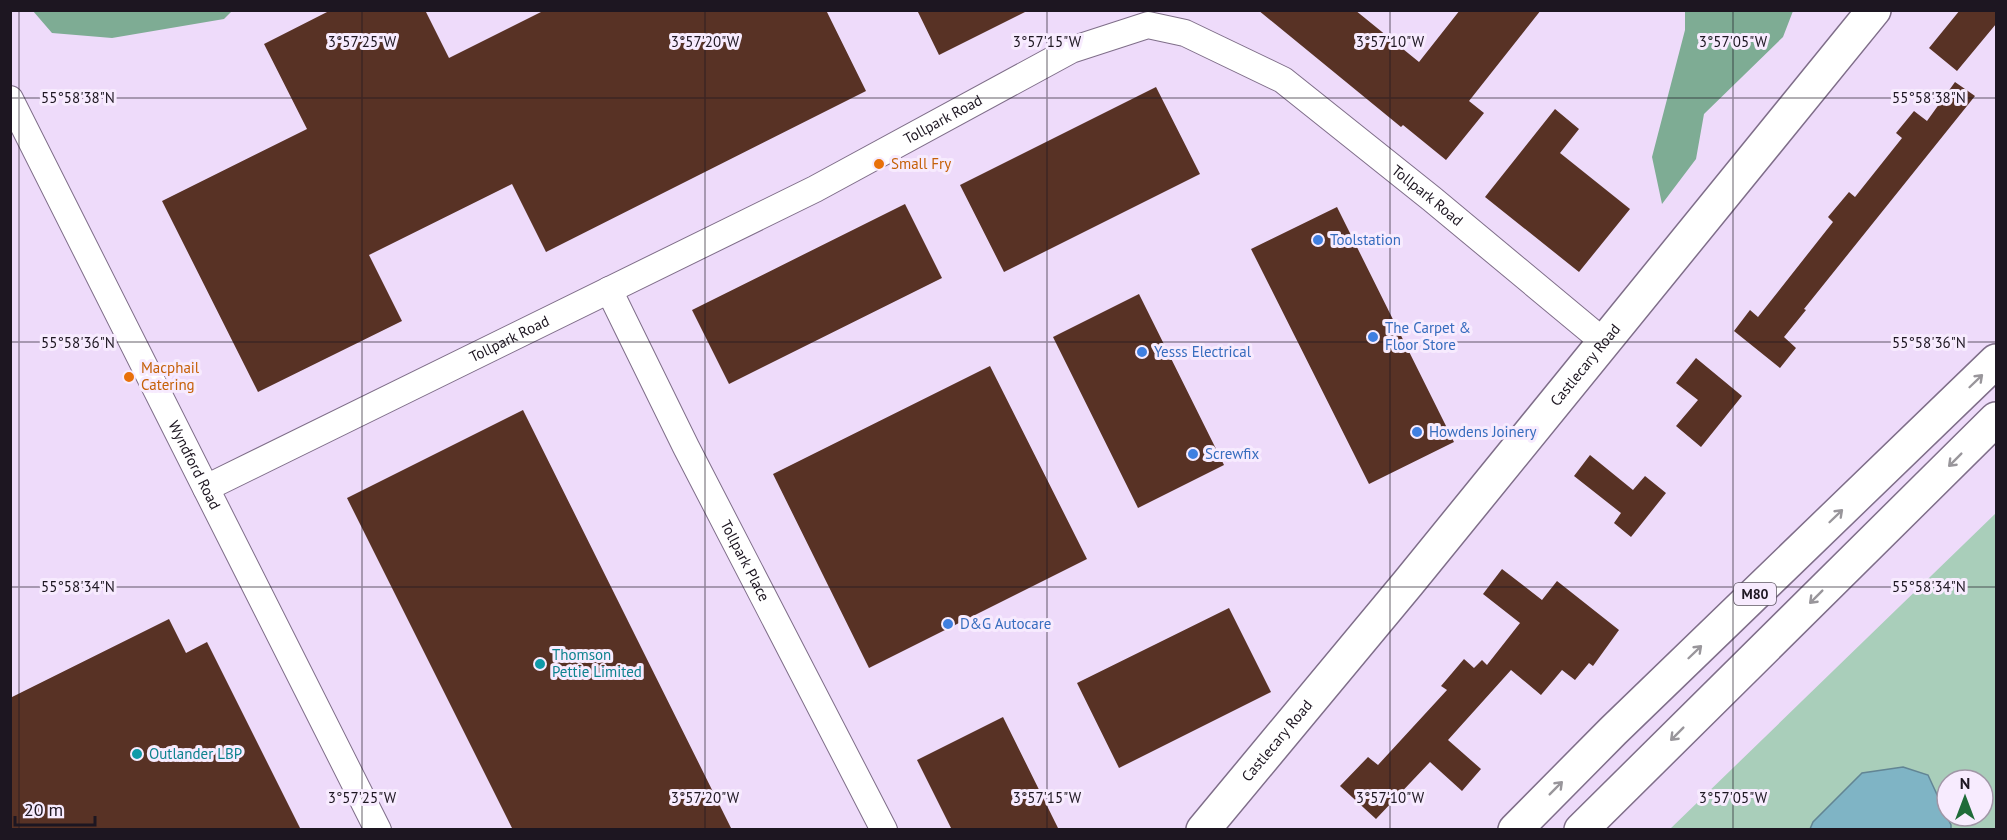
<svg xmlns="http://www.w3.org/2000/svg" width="2007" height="840" font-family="'PT Sans',sans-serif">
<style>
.green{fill:#a9ceba}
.forest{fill:#7eac94}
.water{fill:#7fb4c5;stroke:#628594;stroke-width:1.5}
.building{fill:#583225}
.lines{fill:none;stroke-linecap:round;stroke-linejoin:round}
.minor-casing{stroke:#7f6e89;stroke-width:28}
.major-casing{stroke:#7f6e89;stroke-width:36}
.highway-casing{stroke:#7f6e89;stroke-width:36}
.minor{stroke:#fff;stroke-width:26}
.major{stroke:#fff;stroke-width:33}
.highway{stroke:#fff;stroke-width:33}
.oneway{stroke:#99969b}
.ticks{fill:none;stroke:#1d1621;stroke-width:1.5;stroke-opacity:0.45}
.food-dot{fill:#e8710a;stroke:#f7ebfe;stroke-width:2}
.shop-dot{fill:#3f7fe0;stroke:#f7ebfe;stroke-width:2}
.culture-dot{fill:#0f9aa8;stroke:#f7ebfe;stroke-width:2}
.labels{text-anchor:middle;stroke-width:6;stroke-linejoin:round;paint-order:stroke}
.shield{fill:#f7ebfe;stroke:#5e5663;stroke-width:1.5}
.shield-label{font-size:14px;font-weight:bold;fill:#1d1621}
.street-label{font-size:15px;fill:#1d1621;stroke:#f7ebfe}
.food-label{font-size:15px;fill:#c56008;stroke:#f7ebfe;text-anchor:start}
.shop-label{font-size:15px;fill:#366cbe;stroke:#f7ebfe;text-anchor:start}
.culture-label{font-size:15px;fill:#0d838f;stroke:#f7ebfe;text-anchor:start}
.ticks-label{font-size:15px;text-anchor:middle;fill:#1d1621;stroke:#f7ebfe;stroke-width:6;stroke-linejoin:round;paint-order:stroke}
</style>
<rect width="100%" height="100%" fill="#eedbfa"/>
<path class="green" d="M 1996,513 L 1996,829 L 1951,829 L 1951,825 L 1947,816 L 1983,816 L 1983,780 L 1947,780 L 1947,815 L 1928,775 L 1813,822 L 1810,829 L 1669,830 Z"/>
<path class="forest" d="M 33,11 L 232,11 L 224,19 L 112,38 L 52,33 Z
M 1685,11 L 1793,11 L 1783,37 L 1704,114 L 1696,159 L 1662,204 L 1652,157 L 1685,30 Z"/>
<path class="water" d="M 1903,767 L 1928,775 L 1951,825 L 1951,829 L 1810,829 L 1813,822 L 1862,773 Z"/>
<path class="building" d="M 331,10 L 425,10 L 449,58 L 545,10 L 826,10 L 866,91 L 546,252 L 512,184 L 369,255 L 402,321 L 258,392 L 162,201 L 307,129 L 264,44 Z
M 917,10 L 1029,10 L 939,55 Z
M 1258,10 L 1355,10 L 1419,62 L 1460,10 L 1541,10 L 1469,101 L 1484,113 L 1446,160 L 1403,125 L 1401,127 Z
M 1960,10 L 1996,10 L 1996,24 L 1957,71 L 1929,48 Z
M 1955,82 L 1975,96 L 1804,309 L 1806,310 L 1784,337 L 1796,348 L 1780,368 L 1734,331 L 1750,310 L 1758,317 L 1833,222 L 1828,217 L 1849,192 L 1855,197 L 1902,138 L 1896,133 L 1914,111 L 1927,121 Z
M 1156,87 L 1200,174 L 1004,272 L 960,185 Z
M 1555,109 L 1579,129 L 1560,153 L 1630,209 L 1579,272 L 1485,197 Z
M 905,204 L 942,278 L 729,384 L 692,310 Z
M 1337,207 L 1454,442 L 1369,484 L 1251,249 Z
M 1139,294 L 1224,465 L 1138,508 L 1053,337 Z
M 1696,358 L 1742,396 L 1701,447 L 1676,426 L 1698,400 L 1676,383 Z
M 990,366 L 1087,559 L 869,668 L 773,474 Z
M 523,410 L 732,830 L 513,830 L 347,498 Z
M 1590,455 L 1633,490 L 1645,476 L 1666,493 L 1631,537 L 1614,523 L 1621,513 L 1574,476 Z
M 1502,569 L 1542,600 L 1557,581 L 1619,630 L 1593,666 L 1589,663 L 1575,680 L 1562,670 L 1541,695 L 1511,670 L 1448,740 L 1481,769 L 1462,791 L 1430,762 L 1376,819 L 1340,786 L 1368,757 L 1378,765 L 1447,690 L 1441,686 L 1464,659 L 1474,668 L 1482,660 L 1487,665 L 1520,623 L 1483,594 Z
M 1229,608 L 1271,692 L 1119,768 L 1077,683 Z
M 169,619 L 186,653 L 207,642 L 301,830 L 10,830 L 10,698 Z
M 1003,717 L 1059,830 L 952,830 L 917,760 Z"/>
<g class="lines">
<g class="minor-casing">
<g id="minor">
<path id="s1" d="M 10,99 L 378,830"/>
<path id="s2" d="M 609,290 L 686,447 L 884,830"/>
<path id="s3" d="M 206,488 L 815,189 L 1071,50 L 1148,25 L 1185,33 L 1283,80 L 1432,199 L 1604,342"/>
</g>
</g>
<g class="major-casing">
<g id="major">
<path id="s4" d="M 1203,830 L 1409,582 L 1874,10"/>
</g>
</g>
<g class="highway-casing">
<path id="highway" d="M 1515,830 L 1613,731 L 1996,361
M 1581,830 L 1996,419"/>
</g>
<use href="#minor" class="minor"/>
<use href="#major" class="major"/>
<use href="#highway" class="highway"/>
</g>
<defs><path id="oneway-shaft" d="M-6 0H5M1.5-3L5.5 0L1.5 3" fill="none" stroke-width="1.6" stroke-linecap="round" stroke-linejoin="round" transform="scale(1.5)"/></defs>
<g class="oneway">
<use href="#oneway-shaft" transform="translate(1976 381) rotate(-44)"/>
<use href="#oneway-shaft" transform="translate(1955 460) rotate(135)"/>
<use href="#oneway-shaft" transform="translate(1836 516) rotate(-44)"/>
<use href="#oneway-shaft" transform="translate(1816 597) rotate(135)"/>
<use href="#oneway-shaft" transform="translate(1695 652) rotate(-44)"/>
<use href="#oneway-shaft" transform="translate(1677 734) rotate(135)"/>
<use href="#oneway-shaft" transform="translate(1556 788) rotate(-45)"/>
</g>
<path class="ticks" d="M 19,10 L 19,830M 362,10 L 362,830M 705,10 L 705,830M 1047,10 L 1047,830M 1390,10 L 1390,830M 1733,10 L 1733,830M 10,98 L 1996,98M 10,342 L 1996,342M 10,587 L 1996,587"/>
<g class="food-dot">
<circle cx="879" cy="164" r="6"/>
<circle cx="129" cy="377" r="6"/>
</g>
<g class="shop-dot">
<circle cx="1318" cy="240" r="6"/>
<circle cx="1373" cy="337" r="6"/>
<circle cx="1142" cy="352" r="6"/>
<circle cx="1417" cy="432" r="6"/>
<circle cx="1193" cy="454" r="6"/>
<circle cx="948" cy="624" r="6"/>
</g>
<g class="culture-dot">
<circle cx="540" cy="664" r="6"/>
<circle cx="137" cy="754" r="6"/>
</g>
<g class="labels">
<rect class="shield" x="1734" y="583" width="42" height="22" rx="4.5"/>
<g class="shield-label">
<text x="1755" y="599">M80</text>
</g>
<g class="street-label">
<text dy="5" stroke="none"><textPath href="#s3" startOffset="824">Tollpark Road</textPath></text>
<text dy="5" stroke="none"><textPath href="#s3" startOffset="1382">Tollpark Road</textPath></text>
<text dy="5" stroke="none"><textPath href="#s3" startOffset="338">Tollpark Road</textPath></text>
<text dy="5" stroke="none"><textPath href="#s4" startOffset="602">Castlecary Road</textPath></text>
<text dy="5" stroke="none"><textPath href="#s1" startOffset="410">Wyndford Road</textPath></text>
<text dy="5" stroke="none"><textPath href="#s2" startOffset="303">Tollpark Place</textPath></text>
<text dy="5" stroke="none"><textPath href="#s4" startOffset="116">Castlecary Road</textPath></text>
</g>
<g class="food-label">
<text x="891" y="169">Small Fry</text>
<text x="141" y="373">Macphail<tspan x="141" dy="17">Catering</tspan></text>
</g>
<g class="shop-label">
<text x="1330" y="245">Toolstation</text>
<text x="1385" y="333">The Carpet &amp;<tspan x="1385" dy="17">Floor Store</tspan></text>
<text x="1154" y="357">Yesss Electrical</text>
<text x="1429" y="437">Howdens Joinery</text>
<text x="1205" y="459">Screwfix</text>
<text x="960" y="629">D&amp;G Autocare</text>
</g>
<g class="culture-label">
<text x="552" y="660">Thomson<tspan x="552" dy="17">Pettie Limited</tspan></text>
<text x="149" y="759">Outlander LBP</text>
</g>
</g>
<g class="ticks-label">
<text x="362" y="47">3°57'25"W</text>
<text x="705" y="47">3°57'20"W</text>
<text x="1047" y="47">3°57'15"W</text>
<text x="1390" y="47">3°57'10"W</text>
<text x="1733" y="47">3°57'05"W</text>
<text x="78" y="103">55°58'38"N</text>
<text x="1929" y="103">55°58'38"N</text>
<text x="78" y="348">55°58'36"N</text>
<text x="1929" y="348">55°58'36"N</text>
<text x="78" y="592">55°58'34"N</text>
<text x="1929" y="592">55°58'34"N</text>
<text x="362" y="803">3°57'25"W</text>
<text x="705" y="803">3°57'20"W</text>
<text x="1047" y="803">3°57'15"W</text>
<text x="1390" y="803">3°57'10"W</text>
<text x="1733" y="803">3°57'05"W</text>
</g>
<rect width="2007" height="840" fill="none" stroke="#1d1621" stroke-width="24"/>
<g transform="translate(1965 798)"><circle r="28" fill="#f7ebfe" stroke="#a096a6" stroke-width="1.5"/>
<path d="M0-4.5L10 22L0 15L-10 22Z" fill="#1f6b39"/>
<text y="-9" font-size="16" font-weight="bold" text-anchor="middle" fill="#1d1621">N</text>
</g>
<path d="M15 816v9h80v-9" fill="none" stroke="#1d1621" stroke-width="3"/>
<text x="24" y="816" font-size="18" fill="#1d1621" stroke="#f7ebfe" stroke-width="4.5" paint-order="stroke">20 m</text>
</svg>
